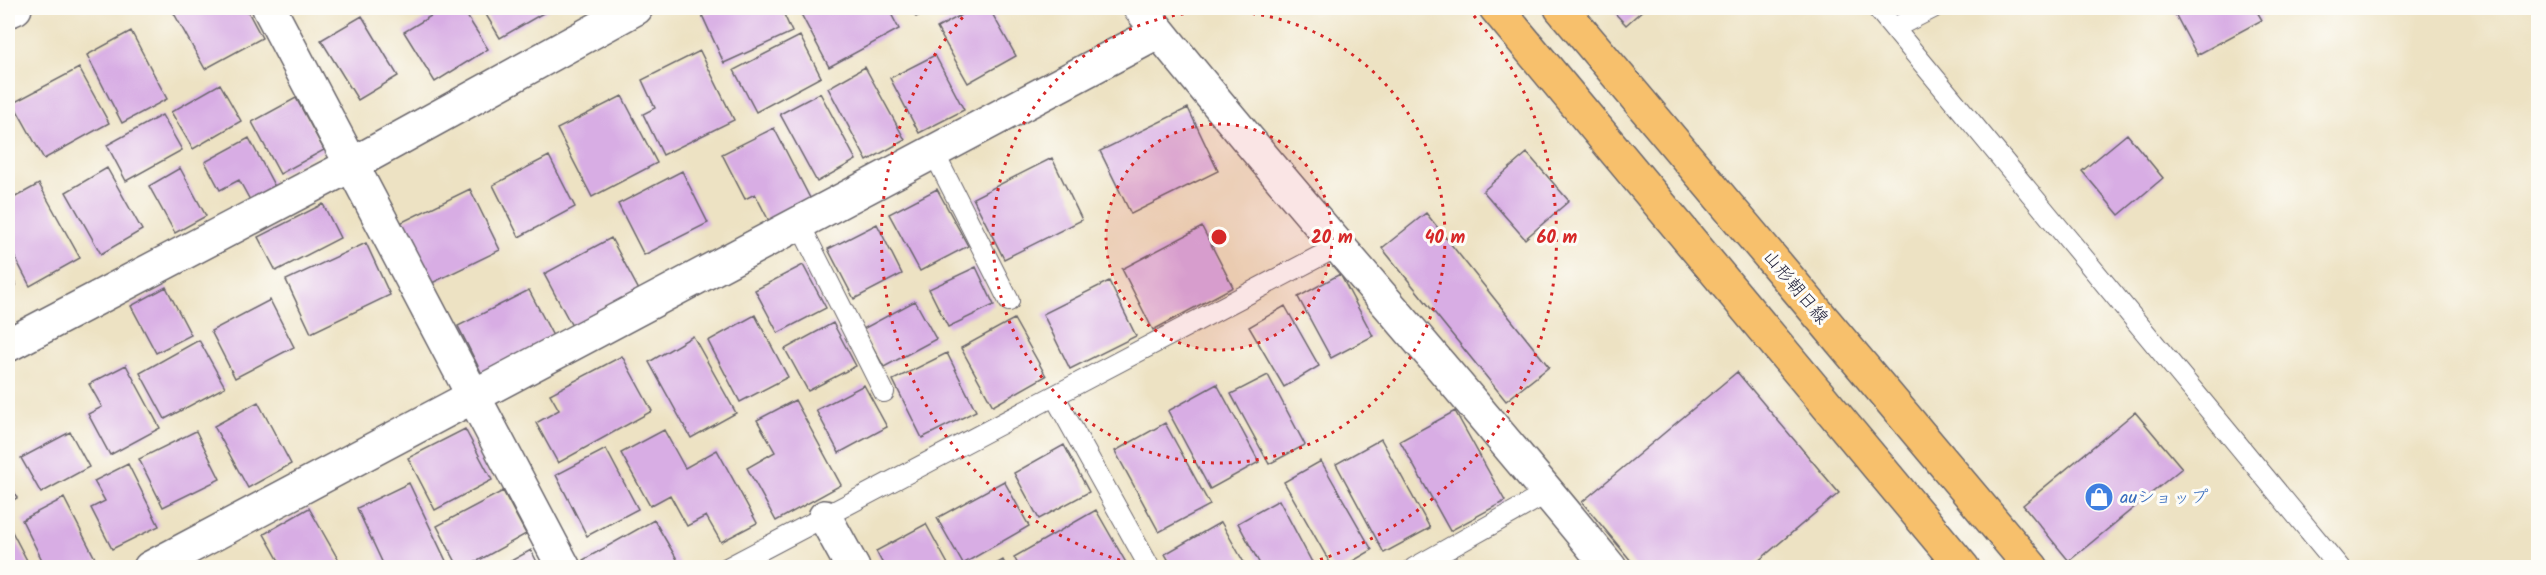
<svg xmlns="http://www.w3.org/2000/svg" width="2546" height="575" font-family="Kalam,'Klee One',sans-serif">
<style>
.building{fill:#d8ade4}
.lines{fill:none;stroke-linecap:round;stroke-linejoin:round}
.service-casing{stroke:#69656b;stroke-width:22}
.minor-casing{stroke:#69656b;stroke-width:36}
.primary-casing{stroke:#69656b;stroke-width:36}
.service{stroke:#fff;stroke-width:20}
.minor{stroke:#fff;stroke-width:33}
.primary{stroke:#f7c06c;stroke-width:33}
.ring{fill:none;stroke:#d62828;stroke-width:3;stroke-dasharray:3 6}
.labels{text-anchor:middle;stroke-width:6;stroke-linejoin:round;paint-order:stroke}
.street-label{font-size:18px;fill:#22223b;stroke:#fdfcf7}
.shop-label{font-size:18px;fill:#366cbe;stroke:#fdfcf7;text-anchor:start}
.centre{fill:#d62828;stroke:#fdfcf7;stroke-width:3}
.ring-label{font-size:18px;text-anchor:middle;font-weight:bold;fill:#d62828;stroke:#fdfcf7;stroke-width:6;stroke-linejoin:round;paint-order:stroke}
</style>
<rect width="100%" height="100%" fill="#fdfcf7"/>
<filter id="ink" filterUnits="userSpaceOnUse"><feTurbulence type="fractalNoise" baseFrequency=".0167" numOctaves="2"/><feDisplacementMap in="SourceGraphic" scale="12" xChannelSelector="R" yChannelSelector="G"/><feConvolveMatrix kernelMatrix="1 2 1 2 8 2 1 2 1" color-interpolation-filters="sRGB"/></filter>
<filter id="wash" filterUnits="userSpaceOnUse"><feTurbulence type="fractalNoise" baseFrequency=".008" numOctaves="4" result="noise"/><feDisplacementMap in="SourceGraphic" scale="24" xChannelSelector="R" yChannelSelector="G"/><feGaussianBlur stdDeviation="1.35" result="paint"/><feColorMatrix in="noise" values="0 0 0 0 0 0 0 0 0 0 0 0 0 0 0 0 0 1.4 0 .05"/><feComposite in="paint" operator="in"/></filter>
<g filter="url(#wash)">
<rect width="100%" height="100%" fill="#ede2c3"/>
<g id="blocks">
<path class="building" d="M 171,8 L 246,8 L 262,38 L 205,69 Z
M 444,8 L 462,8 L 488,49 L 435,82 L 404,32 Z
M 482,8 L 552,8 L 500,38 Z
M 717,8 L 781,8 L 792,32 L 724,63 L 702,15 Z
M 809,8 L 888,8 L 899,29 L 829,67 L 800,12 Z
M 911,8 L 934,8 L 916,17 Z
M 974,8 L 989,8 L 1016,56 L 968,83 L 937,28 Z
M 1610,8 L 1645,8 L 1626,25 Z
M 2172,8 L 2255,8 L 2262,20 L 2197,55 Z
M 362,16 L 398,76 L 358,100 L 321,40 Z
M 131,31 L 167,99 L 122,123 L 87,55 Z
M 800,36 L 821,77 L 756,112 L 734,70 Z
M 700,51 L 734,120 L 663,155 L 643,114 L 655,108 L 642,80 Z
M 935,55 L 964,110 L 919,133 L 890,78 Z
M 865,67 L 905,140 L 867,161 L 828,88 Z
M 79,68 L 109,123 L 44,159 L 13,103 Z
M 220,84 L 241,121 L 193,149 L 171,112 Z
M 820,93 L 856,160 L 817,182 L 780,114 Z
M 622,96 L 657,163 L 592,197 L 557,129 Z
M 296,98 L 324,150 L 280,174 L 252,122 Z
M 1188,108 L 1218,171 L 1131,214 L 1100,151 Z
M 162,115 L 182,150 L 126,181 L 107,145 Z
M 774,128 L 811,200 L 769,221 L 755,194 L 745,199 L 722,154 Z
M 2127,134 L 2163,178 L 2119,215 L 2082,171 Z
M 249,138 L 275,187 L 250,200 L 239,180 L 220,190 L 205,162 Z
M 1527,153 L 1569,201 L 1525,239 L 1483,191 Z
M 549,156 L 575,207 L 519,237 L 493,185 Z
M 1052,158 L 1082,220 L 1004,259 L 973,198 Z
M 107,168 L 142,230 L 101,254 L 66,192 Z
M 180,168 L 206,216 L 175,233 L 149,186 Z
M 682,171 L 708,223 L 644,255 L 618,204 Z
M 39,184 L 80,258 L 30,286 L 8,244 L 8,201 Z
M 470,189 L 500,250 L 428,285 L 398,224 Z
M 937,189 L 968,246 L 920,271 L 889,214 Z
M 323,204 L 340,238 L 276,271 L 258,237 Z
M 1426,213 L 1549,367 L 1506,401 L 1382,248 Z
M 877,224 L 902,274 L 854,299 L 828,249 Z
M 1202,227 L 1233,287 L 1153,330 L 1122,269 Z
M 611,238 L 640,292 L 573,328 L 544,274 Z
M 366,243 L 390,295 L 311,333 L 286,280 Z
M 803,265 L 826,308 L 778,333 L 755,290 Z
M 976,267 L 994,305 L 948,327 L 929,289 Z
M 8,268 L 16,285 L 8,290 Z
M 1340,274 L 1373,336 L 1331,358 L 1298,297 Z
M 1109,281 L 1136,336 L 1070,369 L 1043,314 Z
M 166,287 L 191,335 L 156,353 L 131,306 Z
M 529,290 L 554,338 L 482,374 L 458,326 Z
M 270,300 L 294,347 L 235,378 L 211,331 Z
M 915,301 L 936,339 L 884,367 L 863,329 Z
M 1285,306 L 1319,366 L 1284,387 L 1249,327 Z
M 755,315 L 788,377 L 740,402 L 708,341 Z
M 1014,319 L 1046,376 L 993,406 L 961,348 Z
M 833,323 L 856,366 L 808,391 L 785,349 Z
M 693,336 L 736,413 L 691,438 L 649,362 Z
M 199,340 L 225,387 L 165,419 L 140,373 Z
M 947,353 L 976,411 L 922,438 L 893,380 Z
M 622,356 L 652,411 L 558,463 L 536,423 L 559,410 L 550,394 Z
M 126,365 L 160,428 L 110,455 L 88,414 L 102,407 L 89,384 Z
M 1737,372 L 1839,493 L 1750,568 L 1637,568 L 1582,502 Z
M 1268,375 L 1305,445 L 1269,464 L 1231,394 Z
M 1217,384 L 1259,462 L 1210,489 L 1168,411 Z
M 864,385 L 887,427 L 839,453 L 816,410 Z
M 795,400 L 841,485 L 776,521 L 747,468 L 775,452 L 757,420 Z
M 258,402 L 291,464 L 248,488 L 214,426 Z
M 1455,411 L 1505,501 L 1450,531 L 1400,441 Z
M 2135,412 L 2182,468 L 2069,561 L 2023,505 Z
M 1165,423 L 1210,505 L 1159,532 L 1115,451 Z
M 465,429 L 492,480 L 435,510 L 408,458 Z
M 664,430 L 685,468 L 717,450 L 757,523 L 721,542 L 706,516 L 687,526 L 670,495 L 650,506 L 621,453 Z
M 196,431 L 220,479 L 163,507 L 139,459 Z
M 70,432 L 89,467 L 41,493 L 21,458 Z
M 1381,439 L 1430,528 L 1384,553 L 1336,464 Z
M 1064,445 L 1089,492 L 1039,519 L 1014,473 Z
M 606,449 L 638,509 L 587,536 L 556,475 Z
M 1321,461 L 1372,550 L 1341,568 L 1333,568 L 1284,482 Z
M 128,464 L 159,526 L 112,549 L 91,508 L 105,501 L 94,481 Z
M 8,477 L 17,498 L 8,503 Z
M 1004,481 L 1029,526 L 963,564 L 937,518 Z
M 409,483 L 446,561 L 432,568 L 385,568 L 357,508 Z
M 503,491 L 526,534 L 465,568 L 459,568 L 437,526 Z
M 64,498 L 100,568 L 46,568 L 22,520 Z
M 1279,500 L 1315,568 L 1262,568 L 1238,523 Z
M 309,508 L 343,568 L 283,568 L 264,534 Z
M 1096,510 L 1129,568 L 1020,568 L 1014,557 Z
M 654,520 L 681,566 L 587,568 L 583,560 Z
M 1221,522 L 1247,568 L 1173,568 L 1165,554 Z
M 8,524 L 31,568 L 8,568 Z
M 926,524 L 949,566 L 885,568 L 876,551 Z
M 531,550 L 540,568 L 498,568 Z
M 1003,560 L 1007,568 L 989,568 Z"/>
</g>
</g>
<g filter="url(#ink)">
<use href="#blocks" fill-opacity="0" stroke="#69656b" stroke-width="1.5"/>
<g class="lines">
<g class="service-casing">
<path id="service" d="M 1877,8 L 2340,568
M 1894,28 L 1933,8
M 934,153 L 1009,301
M 800,225 L 884,392
M 1055,397 L 1150,568
M 727,568 L 1337,247
M 1414,568 L 1549,492"/>
</g>
<g class="minor-casing">
<path id="minor" d="M 269,8 L 564,568
M 1140,8 C 1292,198 1456,378 1610,568
M 8,11 L 15,8
M 8,345 L 353,164 L 636,8
M 825,517 L 853,568
M 150,568 L 1159,32"/>
</g>
<g class="primary-casing">
<path id="primary" d="M 1496,8 L 1963,568
M 1561,8 L 2032,568"/>
</g>
<use href="#service" class="service"/>
<use href="#minor" class="minor"/>
<use href="#primary" class="primary"/>
</g>
</g>
<circle cx="1219" cy="237" r="113" fill="#d62828" fill-opacity=".12"/>
<g class="ring">
<circle cx="1219" cy="237" r="113"/>
<circle cx="1219" cy="237" r="226"/>
<path d="M1146 567A338 338 0 0 1 970 9M1468 9A338 338 0 0 1 1292 567"/>
</g>
<defs>
<g id="shop-disc" transform="scale(1.5)"><circle r="9.5" fill="#3f7fe0" stroke="#fdfcf7"/><path d="M-5-2.5h2.3a2.7 3.5 0 0 1 5.4 0H5L5.5 6h-11ZM-1.5-2.5h3a1.5 2.3 0 0 0-3 0Z" fill="#fff"/></g>
</defs>
<g fill-rule="evenodd">
<use href="#shop-disc" x="2099" y="497"/>
</g>
<g class="labels">
<g class="street-label">
<text transform="translate(1796 287) rotate(50)" y="6">山形朝日線</text>
</g>
<g class="shop-label">
<text x="2120" y="503">auショップ</text>
</g>
</g>
<circle cx="1219" cy="237" r="9" class="centre"/>
<g class="ring-label">
<text x="1332" y="243">20 m</text>
<text x="1445" y="243">40 m</text>
<text x="1557" y="243">60 m</text>
</g>
<rect width="2546" height="575" fill="none" stroke="#fdfcf7" stroke-width="30"/>
</svg>
